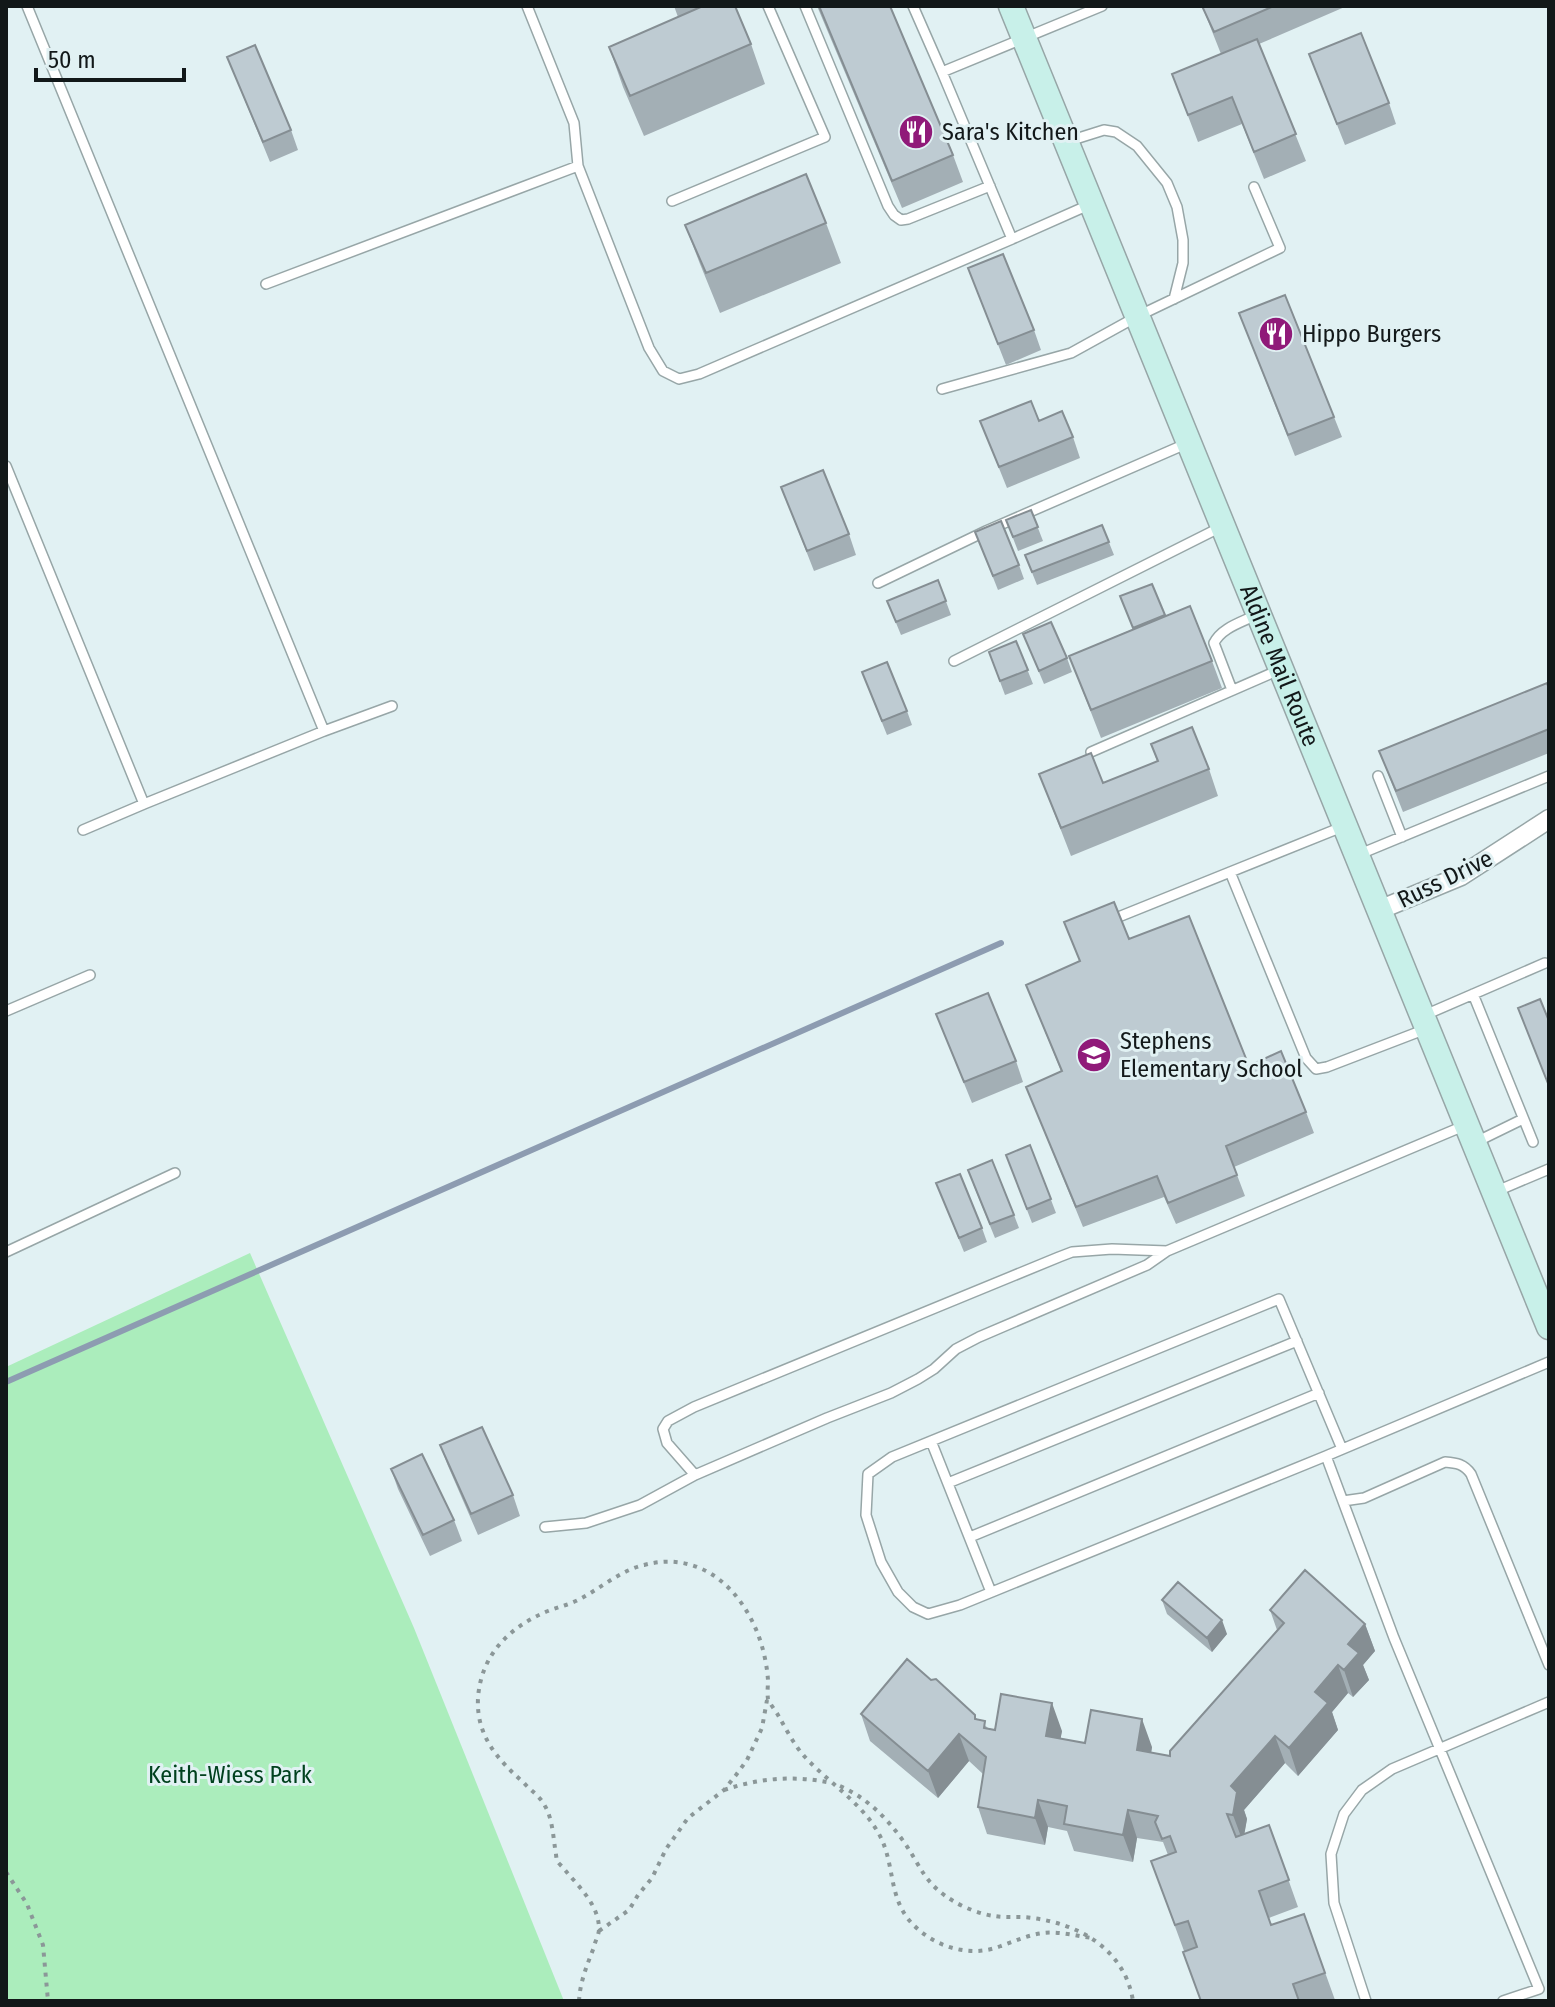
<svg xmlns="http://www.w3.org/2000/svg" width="1555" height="2007" font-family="'Fira Sans Condensed',sans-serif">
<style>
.green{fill:#abedbc}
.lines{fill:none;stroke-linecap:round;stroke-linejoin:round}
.stream{stroke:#8d9cb1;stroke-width:6}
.lane-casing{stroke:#97a6a7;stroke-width:12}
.street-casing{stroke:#97a6a7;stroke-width:21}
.secondary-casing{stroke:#97a6a7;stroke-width:27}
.path{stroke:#8b9798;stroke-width:4;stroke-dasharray:4 6;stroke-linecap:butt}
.lane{stroke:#fff;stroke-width:9}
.street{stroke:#fff;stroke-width:18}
.secondary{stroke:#c8f0e9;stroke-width:24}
.wall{fill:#a3afb5}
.shaded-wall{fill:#858e93}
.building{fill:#becbd2;stroke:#858e93;stroke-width:2}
.labels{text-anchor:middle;stroke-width:6;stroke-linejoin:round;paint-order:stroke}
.poi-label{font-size:24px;fill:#121819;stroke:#e1f1f3;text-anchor:start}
.street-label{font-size:24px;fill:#121819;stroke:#e1f1f3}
.park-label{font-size:24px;fill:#00411e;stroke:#e1f1f3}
</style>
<rect width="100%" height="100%" fill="#e1f1f3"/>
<path class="green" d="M 250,1253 L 414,1628 L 564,2001 L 6,2001 L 6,1367 Z"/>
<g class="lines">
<path class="stream" d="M 6,1382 L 1001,943"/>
<g class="lane-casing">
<path id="lane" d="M 527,6 L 574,123 L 578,166 L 649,348 L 663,371 L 679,379 L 699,374 L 1012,239
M 805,6 L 888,206 L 894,215 L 901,220 L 908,219 L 990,186
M 913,6 L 942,72
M 1069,141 L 1104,130 L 1116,132 L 1137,146 L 1167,183 L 1177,207 L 1183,240 L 1183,263 L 1174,299
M 672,201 L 825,137 L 768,6
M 1091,204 L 1012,239 L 942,72 L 1102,6
M 266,284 L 578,166
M 942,389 L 1071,353 L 1138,316 L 1280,248 L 1254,187
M 6,466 L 144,804 L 324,731 L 27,6
M 878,583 L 986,531 L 1188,443
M 954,661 L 1223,526
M 1232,690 L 1214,643 C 1222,627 1243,622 1258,614
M 324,731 L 392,706
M 1091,752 L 1279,670
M 1378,776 L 1402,837
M 83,830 L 144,804
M 1360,854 L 1549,776
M 1230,872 L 1306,1058 L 1316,1069 L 1327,1067 L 1426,1029
M 1111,920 L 1342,827
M 1473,994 L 1533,1142
M 6,1011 L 90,975
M 1425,1015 L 1545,963
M 1476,1142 L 1523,1119
M 1497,1191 L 1549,1169
M 1112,1249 L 1167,1251 L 1147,1265 L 979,1337 L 956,1349 L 934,1369 L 918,1379 L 891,1393 L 827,1418 L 695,1475 L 667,1443 L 663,1429 L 668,1421 L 694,1407 L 1059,1257 L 1072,1252 Z
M 1167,1251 L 1466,1125
M 6,1252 L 175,1173
M 931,1441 L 991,1592
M 1326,1456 L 960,1605 L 928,1614 L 913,1607 L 898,1592 L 881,1562 L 866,1515 L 868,1474 L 892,1457 L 1279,1299 L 1342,1449
M 948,1483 L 1297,1341
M 1343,1501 L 1364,1498 L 1445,1462 C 1457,1463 1464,1464 1471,1474 L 1549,1665
M 545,1527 L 586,1523 L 640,1505 L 695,1475
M 970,1537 L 1319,1393
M 1366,2001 L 1334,1903 L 1331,1854 L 1344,1814 L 1362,1790 L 1392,1769 L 1549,1702
M 1503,2001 L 1539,1989 L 1394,1638 L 1326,1456 L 1549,1362"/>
</g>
<g class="street-casing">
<path id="street" d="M 1379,910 L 1461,876 L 1549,819"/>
</g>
<g class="secondary-casing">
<g id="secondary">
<path id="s1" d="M 1011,6 L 1549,1327"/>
</g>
</g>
<path class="path" d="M 840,1786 C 867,1798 887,1818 904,1842 C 922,1868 924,1884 955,1902 C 965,1908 983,1915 995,1916 C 1007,1918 1019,1916 1032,1918 C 1080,1924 1125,1950 1133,2001
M 724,1790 C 760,1778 794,1775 832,1783
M 6,1872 L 27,1904 L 43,1945 L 48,2001
M 599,1931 L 629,1910 L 638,1895 L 652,1878 L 666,1849 L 688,1818 L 724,1790 L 736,1775 L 747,1760 L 762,1728 L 767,1700
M 579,2001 C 580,1982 587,1965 594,1947 C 595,1941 599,1935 599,1929 C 599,1905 579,1887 565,1870 C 563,1867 559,1864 557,1861 C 556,1857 556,1852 555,1848 C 553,1834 552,1818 545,1806 C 540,1796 531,1791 524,1783 C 498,1760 476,1736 478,1698 C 481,1655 509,1627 548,1611 C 558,1607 568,1605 578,1600 C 600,1589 619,1571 644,1565 C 700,1550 741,1588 759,1637 C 764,1651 767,1666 768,1680 C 768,1686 767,1693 768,1699 C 770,1704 775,1710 778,1715 C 786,1729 794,1745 805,1757 C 829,1783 862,1803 879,1834 C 897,1867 886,1903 919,1930 C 941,1949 973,1957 1001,1946 C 1015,1941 1028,1935 1043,1933 C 1059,1931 1077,1936 1092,1938"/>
<use href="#lane" class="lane"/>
<use href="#street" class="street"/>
<use href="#secondary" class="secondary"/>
</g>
<path class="wall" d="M 674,6 L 735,6 L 751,44 L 765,84 L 644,136 L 623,87 L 609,47 L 678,17 Z
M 817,6 L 890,6 L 953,155 L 963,182 L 902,208 Z
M 1202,6 L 1347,6 L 1259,44 L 1306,161 L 1264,179 L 1242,124 L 1198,142 L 1172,74 L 1221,54 Z
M 1309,54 L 1389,103 L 1396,124 L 1345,145 Z
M 227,57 L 291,130 L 298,150 L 270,162 Z
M 826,223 L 841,263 L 720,313 L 700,264 L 685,225 Z
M 968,268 L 1034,330 L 1041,350 L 1006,365 Z
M 1239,313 L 1334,417 L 1342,437 L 1295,456 Z
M 980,421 L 1039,421 L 1073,437 L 1080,458 L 1007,488 Z
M 781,487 L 849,534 L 856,555 L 814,571 Z
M 1031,510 L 1043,541 L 1018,551 L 1006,520 Z
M 1102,525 L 1114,555 L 1037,585 L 1025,555 Z
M 975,532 L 1019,565 L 1024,579 L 998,590 Z
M 938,580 L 951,615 L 901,635 L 887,601 Z
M 1152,584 L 1165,616 L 1212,661 L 1222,688 L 1101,738 L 1069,656 L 1133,629 L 1120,596 Z
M 1023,634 L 1067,658 L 1072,672 L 1044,684 Z
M 1016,641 L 1033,684 L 1005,695 L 989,652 Z
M 867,685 L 907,711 L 912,725 L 887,735 Z
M 1549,689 L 1549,753 L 1403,812 L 1379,751 Z
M 1151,744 L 1209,769 L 1218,796 L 1071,856 L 1039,774 L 1103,783 L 1157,761 Z
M 1129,939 L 1249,1066 L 1306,1112 L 1314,1133 L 1234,1167 L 1245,1196 L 1176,1224 L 1164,1197 L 1083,1227 L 1026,1087 L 1061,1071 L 1026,985 Z
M 936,1014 L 1016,1061 L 1023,1082 L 972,1103 Z
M 1030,1145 L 1056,1213 L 1032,1223 L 1006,1155 Z
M 936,1183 L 982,1228 L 987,1242 L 964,1252 Z
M 973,1184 L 1014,1215 L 1019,1228 L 995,1238 Z
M 440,1445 L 513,1495 L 520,1516 L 478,1535 L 448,1466 Z
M 391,1469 L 454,1520 L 462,1541 L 430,1556 L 398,1489 Z
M 1162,1600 L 1227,1634 L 1212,1652 L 1167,1614 Z
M 1270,1610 L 1365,1624 L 1375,1651 L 1363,1665 L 1369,1680 L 1353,1697 L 1348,1693 L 1332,1712 L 1338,1730 L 1298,1776 L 1285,1763 L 1244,1810 L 1247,1819 L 1244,1834 L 1269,1825 L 1298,1907 L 1269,1918 L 1271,1925 L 1304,1914 L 1335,2000 L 1332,2001 L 1201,2001 L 1184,1951 L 1151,1861 L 1168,1855 L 1163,1842 L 1137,1838 L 1133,1862 L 1074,1851 L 1067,1831 L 1048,1827 L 1045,1845 L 987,1834 L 978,1807 L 983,1774 L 969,1761 L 938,1798 L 870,1741 L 861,1714 L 931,1680 L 988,1728 L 995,1730 L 1062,1731 L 1060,1739 L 1085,1743 L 1152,1747 L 1151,1753 L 1170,1756 L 1277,1630 Z"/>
<path class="shaded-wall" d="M 1222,1620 L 1227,1634 L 1212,1652 L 1207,1638 Z
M 1365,1624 L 1375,1651 L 1363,1665 L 1369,1680 L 1353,1697 L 1344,1670 L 1348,1644 Z
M 1338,1665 L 1348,1693 L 1332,1712 L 1338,1730 L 1298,1776 L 1289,1748 L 1315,1692 Z
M 1052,1703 L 1062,1731 L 1056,1764 L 1046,1736 Z
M 1142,1719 L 1152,1747 L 1147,1778 L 1137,1750 Z
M 959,1734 L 969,1761 L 938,1798 L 928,1771 Z
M 1275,1736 L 1285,1763 L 1244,1810 L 1247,1819 L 1243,1842 L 1233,1815 L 1231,1786 Z
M 1038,1800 L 1048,1827 L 1045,1845 L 1035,1818 Z
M 1128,1810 L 1137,1838 L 1133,1862 L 1123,1835 Z"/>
<path class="building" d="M 703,6 L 735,6 L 751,44 L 630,96 L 609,47 Z
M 819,6 L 890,6 L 953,155 L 892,181 Z
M 1202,6 L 1274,6 L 1214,32 Z
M 1361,33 L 1389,103 L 1337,124 L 1309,54 Z
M 1257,39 L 1296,134 L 1254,152 L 1232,97 L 1188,115 L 1172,74 Z
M 255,45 L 291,130 L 263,142 L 227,57 Z
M 806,174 L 826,223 L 706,273 L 685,225 Z
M 1003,254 L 1034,330 L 998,344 L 968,268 Z
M 1285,295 L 1334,417 L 1288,435 L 1239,313 Z
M 1031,401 L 1039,421 L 1062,411 L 1073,437 L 999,467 L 980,421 Z
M 823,470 L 849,534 L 807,551 L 781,487 Z
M 1031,510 L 1038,527 L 1013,537 L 1006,520 Z
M 1001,521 L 1019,565 L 993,576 L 975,532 Z
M 1102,525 L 1109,542 L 1032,572 L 1025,555 Z
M 938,580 L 946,601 L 896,622 L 887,601 Z
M 1152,584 L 1165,615 L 1133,628 L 1120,596 Z
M 1190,606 L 1212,661 L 1091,710 L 1069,656 Z
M 1051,622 L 1067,658 L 1039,671 L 1023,634 Z
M 1016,641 L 1028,670 L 1000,681 L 989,652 Z
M 887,662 L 907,711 L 882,721 L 862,672 Z
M 1547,683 L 1549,689 L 1549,729 L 1396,791 L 1379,751 Z
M 1192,727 L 1209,769 L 1061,828 L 1039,774 L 1091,753 L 1103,783 L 1158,761 L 1151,744 Z
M 1114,902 L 1129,939 L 1189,916 L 1249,1066 L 1281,1051 L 1306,1112 L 1226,1146 L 1237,1175 L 1168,1203 L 1157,1176 L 1076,1207 L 1026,1087 L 1062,1071 L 1026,985 L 1080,961 L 1064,922 Z
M 988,993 L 1016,1061 L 964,1082 L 936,1014 Z
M 1540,999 L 1549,1021 L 1549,1086 L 1518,1008 Z
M 1030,1145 L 1051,1199 L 1027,1209 L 1006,1155 Z
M 992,1160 L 1014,1215 L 990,1224 L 968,1170 Z
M 960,1174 L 982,1228 L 959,1238 L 936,1183 Z
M 482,1427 L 513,1495 L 471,1514 L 440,1445 Z
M 422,1454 L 454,1520 L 423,1535 L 391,1469 Z
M 1305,1570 L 1365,1624 L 1348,1644 L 1359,1653 L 1344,1670 L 1338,1665 L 1315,1692 L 1328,1703 L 1289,1748 L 1275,1736 L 1231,1786 L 1237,1792 L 1233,1815 L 1227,1814 L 1236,1837 L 1269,1825 L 1289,1880 L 1259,1891 L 1271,1925 L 1304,1914 L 1325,1973 L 1293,1984 L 1299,2001 L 1201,2001 L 1183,1952 L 1197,1947 L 1188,1921 L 1175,1925 L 1151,1861 L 1176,1852 L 1170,1836 L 1162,1839 L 1155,1822 L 1158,1816 L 1128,1810 L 1123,1835 L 1064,1824 L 1067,1806 L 1038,1800 L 1035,1818 L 978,1807 L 986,1757 L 959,1734 L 928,1771 L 861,1714 L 907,1659 L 931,1680 L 936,1679 L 975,1715 L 975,1719 L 985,1721 L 984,1728 L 995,1730 L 1001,1694 L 1052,1703 L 1046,1736 L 1085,1743 L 1091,1710 L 1142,1719 L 1137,1750 L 1170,1756 L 1170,1751 L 1284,1623 L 1270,1610 Z
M 1178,1582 L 1222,1620 L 1207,1638 L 1162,1600 Z"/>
<defs>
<g id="restaurant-disc" transform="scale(1.8)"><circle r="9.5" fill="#901a79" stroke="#e1f1f3"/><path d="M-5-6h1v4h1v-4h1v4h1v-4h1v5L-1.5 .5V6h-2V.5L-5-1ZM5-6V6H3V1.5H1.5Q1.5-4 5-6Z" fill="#fff"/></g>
<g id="school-disc" transform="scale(1.8)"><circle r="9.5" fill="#901a79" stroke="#e1f1f3"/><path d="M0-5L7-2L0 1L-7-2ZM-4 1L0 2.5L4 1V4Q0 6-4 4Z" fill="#fff"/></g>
</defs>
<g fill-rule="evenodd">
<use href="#restaurant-disc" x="916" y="132"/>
<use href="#restaurant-disc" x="1276" y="334"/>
<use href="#school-disc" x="1094" y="1055"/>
</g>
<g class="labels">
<g class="poi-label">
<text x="942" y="140">Sara's Kitchen</text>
<text x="1302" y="342">Hippo Burgers</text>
<text x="1120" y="1049">Stephens<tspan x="1120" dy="28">Elementary School</tspan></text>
</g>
<g class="street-label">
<text dy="8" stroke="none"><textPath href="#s1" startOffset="712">Aldine Mail Route</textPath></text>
<text transform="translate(1445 879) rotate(-26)" y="8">Russ Drive</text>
</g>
<g class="park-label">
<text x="230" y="1783">Keith-Wiess Park</text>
</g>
</g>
<rect width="1555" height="2007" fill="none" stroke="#121819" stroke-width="16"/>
<path d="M36 68v12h148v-12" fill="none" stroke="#121819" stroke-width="4"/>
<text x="48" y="68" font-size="24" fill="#121819" stroke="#e1f1f3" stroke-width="6" paint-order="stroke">50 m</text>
</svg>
